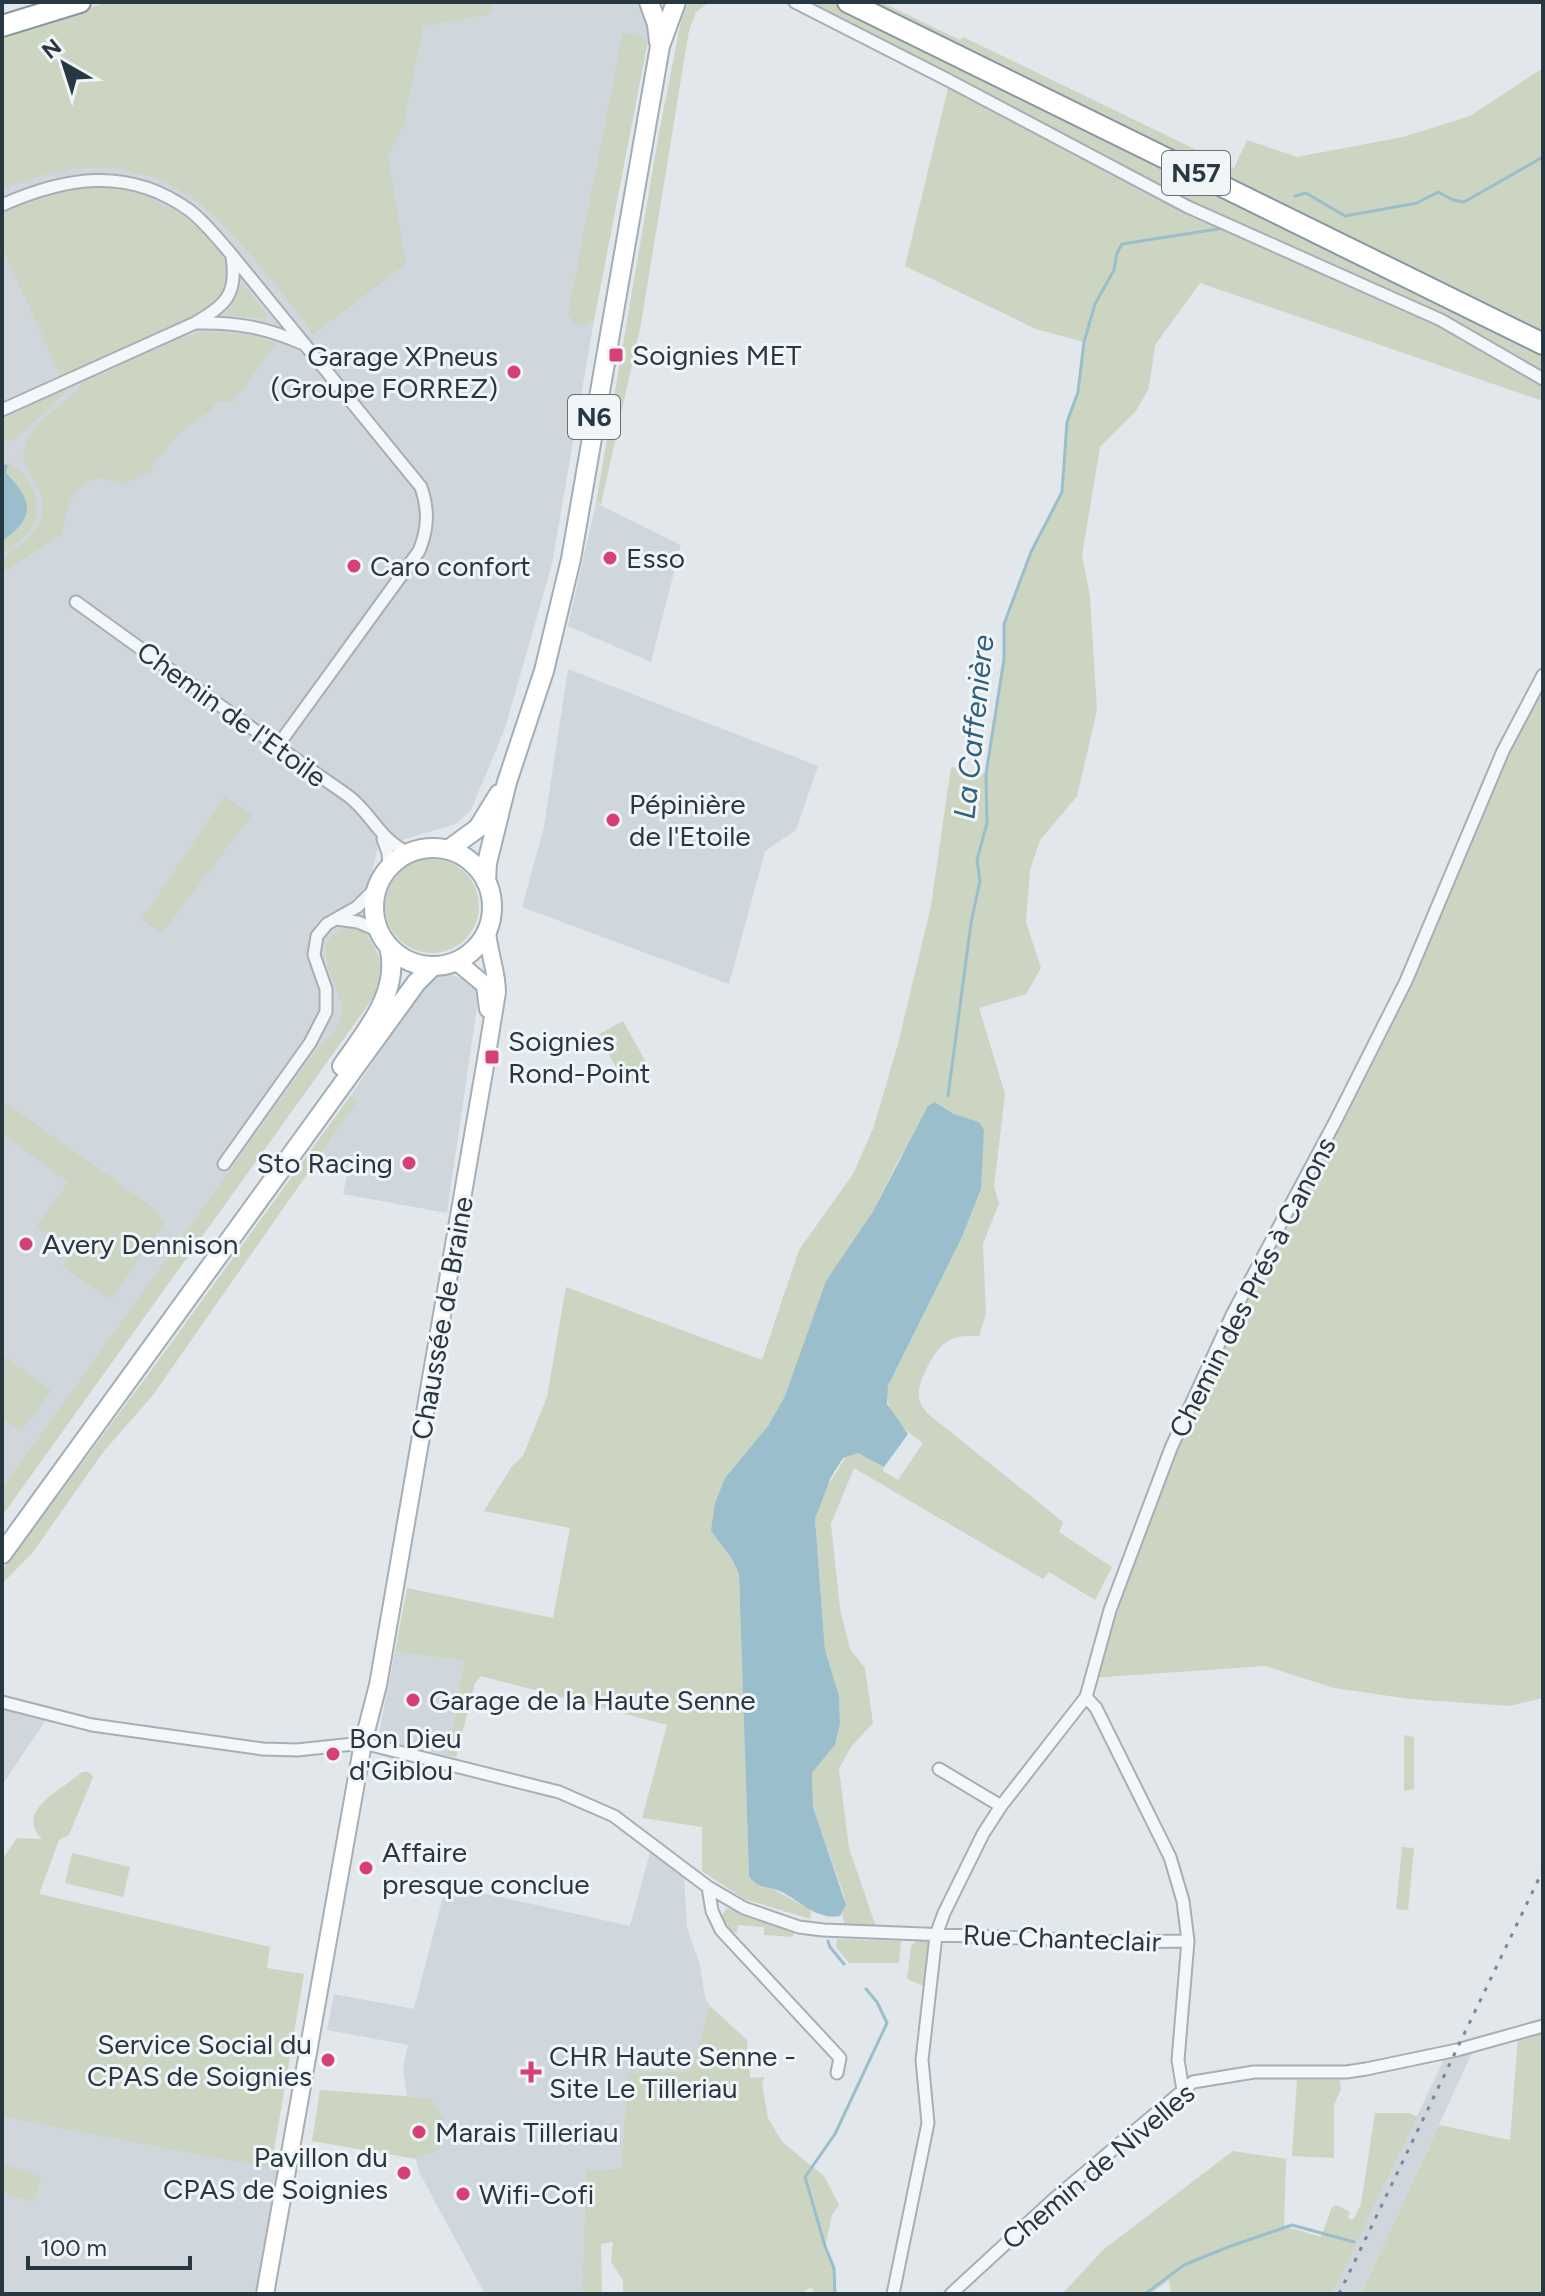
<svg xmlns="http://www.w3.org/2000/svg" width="1545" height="2296" font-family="Figtree,sans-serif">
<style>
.built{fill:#cfd7dd}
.green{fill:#cbd5c2}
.water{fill:#9bbecc}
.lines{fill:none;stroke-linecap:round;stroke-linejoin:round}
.stream{stroke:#9bbecc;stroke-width:3}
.street-casing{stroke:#a6afb5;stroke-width:15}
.secondary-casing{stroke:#a6afb5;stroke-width:20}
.primary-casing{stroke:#a0aeb7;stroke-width:22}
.highway-casing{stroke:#8898a2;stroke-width:24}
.street{stroke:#f4f7f9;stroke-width:11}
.secondary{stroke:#fff;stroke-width:16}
.primary{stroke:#fff;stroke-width:18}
.highway{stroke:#fff;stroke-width:20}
.rail{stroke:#7a8a95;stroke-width:3;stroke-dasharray:4 8;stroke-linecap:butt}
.poi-dot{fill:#d54077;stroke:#f1f5f8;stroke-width:3}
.labels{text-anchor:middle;stroke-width:6;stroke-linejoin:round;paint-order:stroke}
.shield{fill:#f1f5f8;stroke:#647179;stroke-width:2}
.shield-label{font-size:26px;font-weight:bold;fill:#283843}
.poi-label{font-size:28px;fill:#283843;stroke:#f1f5f8;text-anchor:start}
.street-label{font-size:28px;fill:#283843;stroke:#f1f5f8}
.water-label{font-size:30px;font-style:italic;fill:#30617a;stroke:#f1f5f8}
</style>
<rect width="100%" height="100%" fill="#e1e7eb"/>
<path class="built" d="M 108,2 L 637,2 L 645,10 L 648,40 L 594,320 L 552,564 L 505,728 L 471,810 L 456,824 L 378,847 L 368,888 L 370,938 L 360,928 L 325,948 L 325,959 L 340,994 L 341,1020 L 329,1038 L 315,1051 L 2,1488 L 2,35 Z
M 596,503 L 681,545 L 651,662 L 568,626 Z
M 568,669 L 818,766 L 796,830 L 765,851 L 729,984 L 522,907 L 544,827 Z
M 445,973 L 464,979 L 479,993 L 447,1213 L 343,1194 L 347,1175 L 312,1168 L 358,1101 L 351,1095 L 428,981 Z
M 395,1652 L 464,1661 L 448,1756 L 378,1739 Z
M 2,1706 L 48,1717 L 2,1785 Z
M 651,1849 L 684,1877 L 687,1928 L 700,1965 L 705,1997 L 710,2006 L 690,2071 L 628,2074 L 621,2168 L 586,2171 L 582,2294 L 485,2294 L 419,2172 L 416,2159 L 438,2151 L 431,2098 L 407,2096 L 403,2068 L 408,2045 L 327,2030 L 334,1994 L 414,2009 L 446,1885 L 630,1926 Z
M 1478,2040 L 1361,2294 L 1332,2294 L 1450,2047 Z
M 2,2117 L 281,2169 L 260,2294 L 2,2294 Z"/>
<path class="green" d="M 108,2 L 493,2 L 491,14 L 423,26 L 404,123 L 388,156 L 406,264 L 312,335 L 304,320 C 274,285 246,245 212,214 C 149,157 76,157 2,190 L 2,35 Z
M 690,2 L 709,2 L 696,12 L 689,30 L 641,324 L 601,504 L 596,503 L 659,133 L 683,11 Z
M 805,2 L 831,2 L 1166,172 L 1543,353 L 1543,374 L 1190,203 Z
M 868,2 L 881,2 L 960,40 L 963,37 L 1234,168 L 1247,140 L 1297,157 L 1403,137 L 1470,116 L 1543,68 L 1543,332 L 1179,156 Z
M 623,32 L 648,40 L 594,320 L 584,325 L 574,324 L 568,314 Z
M 949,84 L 1187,209 L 1437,322 L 1543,382 L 1543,401 L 1200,283 L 1155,345 L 1149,388 L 1136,411 L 1100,447 L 1082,555 L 1090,597 L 1097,710 L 1077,796 L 1040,840 L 1030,870 L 1026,922 L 1041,968 L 1026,994 L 979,1008 L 1005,1094 L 994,1187 L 999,1203 L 983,1244 L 986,1314 L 979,1336 C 967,1336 958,1335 948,1341 C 935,1348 917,1382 919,1396 C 919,1403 923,1407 927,1413 L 1063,1522 L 1059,1532 L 1112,1567 L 1095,1600 L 1049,1572 L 1043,1579 L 854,1468 L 831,1524 L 840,1609 L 850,1649 L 865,1668 L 873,1723 L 851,1747 L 839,1769 L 849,1848 L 876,1927 L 844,1924 L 842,1912 L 845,1899 L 813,1807 L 812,1773 L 835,1745 L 840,1724 L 839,1696 L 825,1650 L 815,1519 L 823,1493 L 847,1455 L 858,1453 L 884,1467 L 883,1471 L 898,1480 L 923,1443 C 903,1429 883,1413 888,1386 L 962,1237 L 981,1189 L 979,1122 L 954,1114 L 936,1102 L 899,1159 L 802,1352 L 785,1396 L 768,1426 L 725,1478 L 711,1531 L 732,1559 L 739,1574 L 749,1876 L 811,1910 L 810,1919 L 744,1899 L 702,1871 L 702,1827 L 642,1818 L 667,1725 L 481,1676 L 475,1683 L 456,1757 L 448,1756 L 464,1661 L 395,1652 L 407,1588 L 553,1618 L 570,1528 L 484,1511 L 512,1466 L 523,1456 L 547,1397 L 566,1287 L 762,1360 L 799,1250 L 853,1174 L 873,1129 L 898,1044 L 931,906 L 951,767 L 986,774 L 1004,659 L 1004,624 L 1031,552 L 1062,492 L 1067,422 L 1078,392 L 1084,342 L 1036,329 L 905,266 Z
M 75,187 C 96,187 117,187 137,193 C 171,204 243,248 226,291 C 224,298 216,305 211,310 L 62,379 L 2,247 L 2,213 L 44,194 Z
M 242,283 L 266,314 L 268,319 L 224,315 L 236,298 Z
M 206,332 L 254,335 L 276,344 L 232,403 L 218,401 L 209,412 L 178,434 L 150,468 L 152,472 L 121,485 C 80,463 66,501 63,534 L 2,573 L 2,558 C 33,537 56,518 34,479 C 27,467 20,459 25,445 C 31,423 60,407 76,392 L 80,384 L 179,338 Z
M 66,389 L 65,393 L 17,438 L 2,443 L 2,419 Z
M 2,461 C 30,469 45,502 31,528 C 25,539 12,546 2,554 Z
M 1543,686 L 1543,1698 L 1509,1706 L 1410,1699 L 1334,1688 L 1265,1666 L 1090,1678 L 1174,1449 L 1240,1308 L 1408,984 L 1509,750 Z
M 225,796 L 252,815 L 162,933 L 141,920 Z
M385 906a47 47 0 1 1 94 0a47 47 0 1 1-94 0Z
M 348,928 L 360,928 C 381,948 387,972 373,998 L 2,1516 L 2,1488 L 315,1051 C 324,1042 334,1034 339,1022 C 353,989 295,944 348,928 Z
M 623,1021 L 651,1071 L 626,1085 L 598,1035 Z
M 351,1095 L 358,1101 L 153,1395 L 104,1451 L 33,1552 L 2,1584 L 2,1570 L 156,1364 Z
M 2,1100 L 155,1209 L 164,1223 L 110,1300 L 62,1266 L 71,1253 L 36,1227 L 68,1182 L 2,1134 Z
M 2,1355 L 51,1390 L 22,1431 L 2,1419 Z
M 1404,1735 L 1414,1737 L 1414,1789 L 1404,1791 Z
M 82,1772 L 89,1772 L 93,1777 L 69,1835 L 59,1840 L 39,1894 L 270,1947 L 267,1968 L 304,1974 L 271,2168 L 2,2117 L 2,1860 L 17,1838 L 42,1839 C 14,1810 62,1790 82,1772 Z
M 1402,1847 L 1414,1848 L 1408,1910 L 1396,1909 Z
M 72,1853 L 130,1867 L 123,1897 L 65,1883 Z
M 727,1908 L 794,1931 L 793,1937 L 764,1935 L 764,1927 L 738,1925 L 737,1932 L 730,1933 L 721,1917 Z
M 837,1939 L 901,1941 L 899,1963 L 849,1963 L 836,1947 Z
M 919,1939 L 932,1940 L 926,1987 L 907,1979 L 911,1946 Z
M 710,2006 L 747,2040 L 750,2078 L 764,2077 L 762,2084 L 768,2118 L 782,2142 L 824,2176 L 839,2205 L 832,2215 L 825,2246 L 834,2266 L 835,2294 L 816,2294 L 811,2287 L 800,2294 L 623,2294 L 623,2280 L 611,2262 L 613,2242 L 601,2244 L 602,2294 L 582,2294 L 586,2171 L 621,2168 L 628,2073 L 690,2071 Z
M 1543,2030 L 1543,2294 L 1361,2294 L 1439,2125 L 1510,2140 L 1518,2037 Z
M 1297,2080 L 1340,2080 L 1341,2089 L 1334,2105 L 1334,2158 L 1292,2156 Z
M 320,2090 L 431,2098 L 444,2120 L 438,2151 L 416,2159 L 312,2141 Z
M 1375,2113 L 1410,2113 L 1417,2117 L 1332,2294 L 1171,2294 L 1169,2280 L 1150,2294 L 1062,2294 L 1104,2249 L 1233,2151 L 1286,2159 L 1284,2226 L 1321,2237 L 1332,2207 L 1336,2205 L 1350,2212 L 1348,2218 L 1353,2220 L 1361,2204 Z
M 2,2163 L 42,2177 L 33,2202 L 2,2192 Z"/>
<path class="water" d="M 2,464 L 8,465 L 6,473 C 33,501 36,518 2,541 Z
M 935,1102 L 954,1114 L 979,1122 L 984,1130 L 981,1189 L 962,1237 L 888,1386 L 887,1404 L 908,1434 L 884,1467 L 858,1453 L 843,1458 L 831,1477 L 815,1519 L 825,1650 L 839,1696 L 840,1724 L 835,1745 L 812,1773 L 813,1807 L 846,1905 L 840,1916 C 817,1920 801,1902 782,1892 C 770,1886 757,1889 749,1876 L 739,1574 L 732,1559 L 711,1531 L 715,1503 L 725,1478 L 768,1426 L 785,1396 L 826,1281 L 872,1213 L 928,1106 Z"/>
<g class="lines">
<path class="stream" d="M 1295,196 L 1306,193 L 1345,216 L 1417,203 L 1438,192 L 1453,200 L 1464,202 L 1543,157
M 948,1096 L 971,923 L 980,881 L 977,860 L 987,823 L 986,774 L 1004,659 L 1004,624 L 1031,552 L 1062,492 L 1067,422 L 1078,392 L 1084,342 L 1095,304 L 1114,270 L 1117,253 L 1122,244 L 1224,228
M 828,1941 L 830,1947 L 844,1964
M 835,2294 L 834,2268 L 825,2246 L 805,2177 L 835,2134 L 887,2023 L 877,2002 L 866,1989
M 1145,2294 L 1184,2265 L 1228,2247 L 1292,2225 L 1354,2242"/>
<g class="street-casing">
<path id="street" d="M 795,2 L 948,80 L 1188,207 L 1441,320 L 1543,379
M 2,205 C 65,177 128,166 189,210 C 205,222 218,239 231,254 L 421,487 C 429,510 428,529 419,551 L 276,748
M 198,323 C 236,322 267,328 301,343
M 2,410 L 195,323 C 225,305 238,295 232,257
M 76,602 C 166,667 256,732 347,795 C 372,813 378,839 409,853
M 383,839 L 388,853 L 389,867
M 336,919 L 358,922 L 379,931
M 224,1164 L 310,1043 L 326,1012 L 326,989 L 314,955 L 317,936 L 327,924 L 357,907 L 378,886
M 1086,1697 L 1096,1708 L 1170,1857 L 1183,1901 L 1188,1941 L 1178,2060 L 1183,2090
M 2,1702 L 92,1725 L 263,1749 L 297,1750 L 363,1743 L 559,1792 L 614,1816 L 708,1887 L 744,1908 L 799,1927 L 823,1930 L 1120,1942 L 1188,1941
M 939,1769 L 1001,1806
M 708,1887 L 712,1911 L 721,1930 L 840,2058 L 837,2073
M 893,2294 L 928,2123 L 922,2060 L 936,1935 L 944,1913 L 983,1834 L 1001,1806 L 1086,1697 L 1110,1610 L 1171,1448 L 1233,1313 L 1336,1120 L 1406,981 L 1503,751 L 1543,675
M 951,2294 L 1054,2199 L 1193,2082 L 1254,2072 L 1346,2072 L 1366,2069 L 1457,2050 L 1543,2026"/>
</g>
<g class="secondary-casing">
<path id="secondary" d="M 456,961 L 485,985 L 488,1009
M 265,2294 L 363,1743 L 378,1685 L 486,1060 L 497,992 C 497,971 488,951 487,930"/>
</g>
<g class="primary-casing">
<path id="primary" d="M 649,2 L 657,24 L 659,42
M374 907a59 59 0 1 1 118 0a59 59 0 1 1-118 0Z
M 448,850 L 478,828 L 499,794
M 486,882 L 487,863 L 507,782 L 544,671 L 571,559 L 660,46 L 676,2
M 342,1066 C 366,1031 401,992 389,947
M 2,1554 L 416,983 L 433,966"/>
</g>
<g class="highway-casing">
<path id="highway" d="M 848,2 L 1543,344
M 2,26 L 80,2"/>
</g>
<use href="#street" class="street"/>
<use href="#secondary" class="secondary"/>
<use href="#primary" class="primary"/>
<use href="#highway" class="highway"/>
<path class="rail" d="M 1339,2294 L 1543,1870"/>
</g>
<g class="poi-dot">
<rect x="608" y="347" width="16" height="16" rx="4"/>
<circle cx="514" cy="372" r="8"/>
<circle cx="610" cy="558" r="8"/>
<circle cx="354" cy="566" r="8"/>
<circle cx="613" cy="820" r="8"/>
<rect x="484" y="1049" width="16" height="16" rx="4"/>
<circle cx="409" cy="1163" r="8"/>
<circle cx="26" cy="1244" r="8"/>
<circle cx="413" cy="1700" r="8"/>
<circle cx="333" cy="1754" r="8"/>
<circle cx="366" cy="1868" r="8"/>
<circle cx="328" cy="2060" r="8"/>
<path d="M527 2060h8v8h8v8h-8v8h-8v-8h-8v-8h8z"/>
<circle cx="419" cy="2132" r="8"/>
<circle cx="404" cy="2173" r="8"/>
<circle cx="463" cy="2194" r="8"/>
</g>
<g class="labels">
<g class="shield">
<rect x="1162" y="151" width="68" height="44" rx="6"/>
<rect x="568" y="395" width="52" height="44" rx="6"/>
</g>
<g class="shield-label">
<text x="1196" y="182">N57</text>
<text x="594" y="426">N6</text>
</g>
<g class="poi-label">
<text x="632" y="365">Soignies MET</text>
<text x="498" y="366" text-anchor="end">Garage XPneus<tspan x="498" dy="32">(Groupe FORREZ)</tspan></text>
<text x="626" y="568">Esso</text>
<text x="370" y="576">Caro confort</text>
<text x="629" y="814">Pépinière<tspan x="629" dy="32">de l'Etoile</tspan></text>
<text x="508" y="1051">Soignies<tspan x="508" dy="32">Rond-Point</tspan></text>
<text x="393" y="1173" text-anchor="end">Sto Racing</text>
<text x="42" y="1254">Avery Dennison</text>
<text x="429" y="1710">Garage de la Haute Senne</text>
<text x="349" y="1748">Bon Dieu<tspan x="349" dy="32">d'Giblou</tspan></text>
<text x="382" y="1862">Affaire<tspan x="382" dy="32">presque conclue</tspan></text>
<text x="312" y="2054" text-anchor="end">Service Social du<tspan x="312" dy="32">CPAS de Soignies</tspan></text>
<text x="549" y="2066">CHR Haute Senne -<tspan x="549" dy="32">Site Le Tilleriau</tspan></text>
<text x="435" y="2142">Marais Tilleriau</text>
<text x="388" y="2167" text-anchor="end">Pavillon du<tspan x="388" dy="32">CPAS de Soignies</tspan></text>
<text x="479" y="2204">Wifi-Cofi</text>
</g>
<g class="street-label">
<text transform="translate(232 714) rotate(36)" y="10">Chemin de l'Etoile</text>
<text transform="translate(1252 1287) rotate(-63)" y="10">Chemin des Prés à Canons</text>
<text transform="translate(442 1318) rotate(-80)" y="10">Chaussée de Braine</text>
<text transform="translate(1062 1938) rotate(2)" y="10">Rue Chanteclair</text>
<text transform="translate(1098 2166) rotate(-40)" y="10">Chemin de Nivelles</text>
</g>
<g class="water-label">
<text transform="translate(974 727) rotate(-84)" y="10">La Caffenière</text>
</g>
</g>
<rect width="1545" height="2296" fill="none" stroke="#283843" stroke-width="8"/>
<g transform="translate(64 64) rotate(321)" stroke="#f1f5f8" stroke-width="6" paint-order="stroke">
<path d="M0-6L14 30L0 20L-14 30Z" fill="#283843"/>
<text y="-12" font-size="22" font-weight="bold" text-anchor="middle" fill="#283843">N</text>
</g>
<path d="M28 2256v12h162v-12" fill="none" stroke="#283843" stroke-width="4"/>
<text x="40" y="2256" font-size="24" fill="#283843" stroke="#f1f5f8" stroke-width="6" paint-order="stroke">100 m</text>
</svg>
